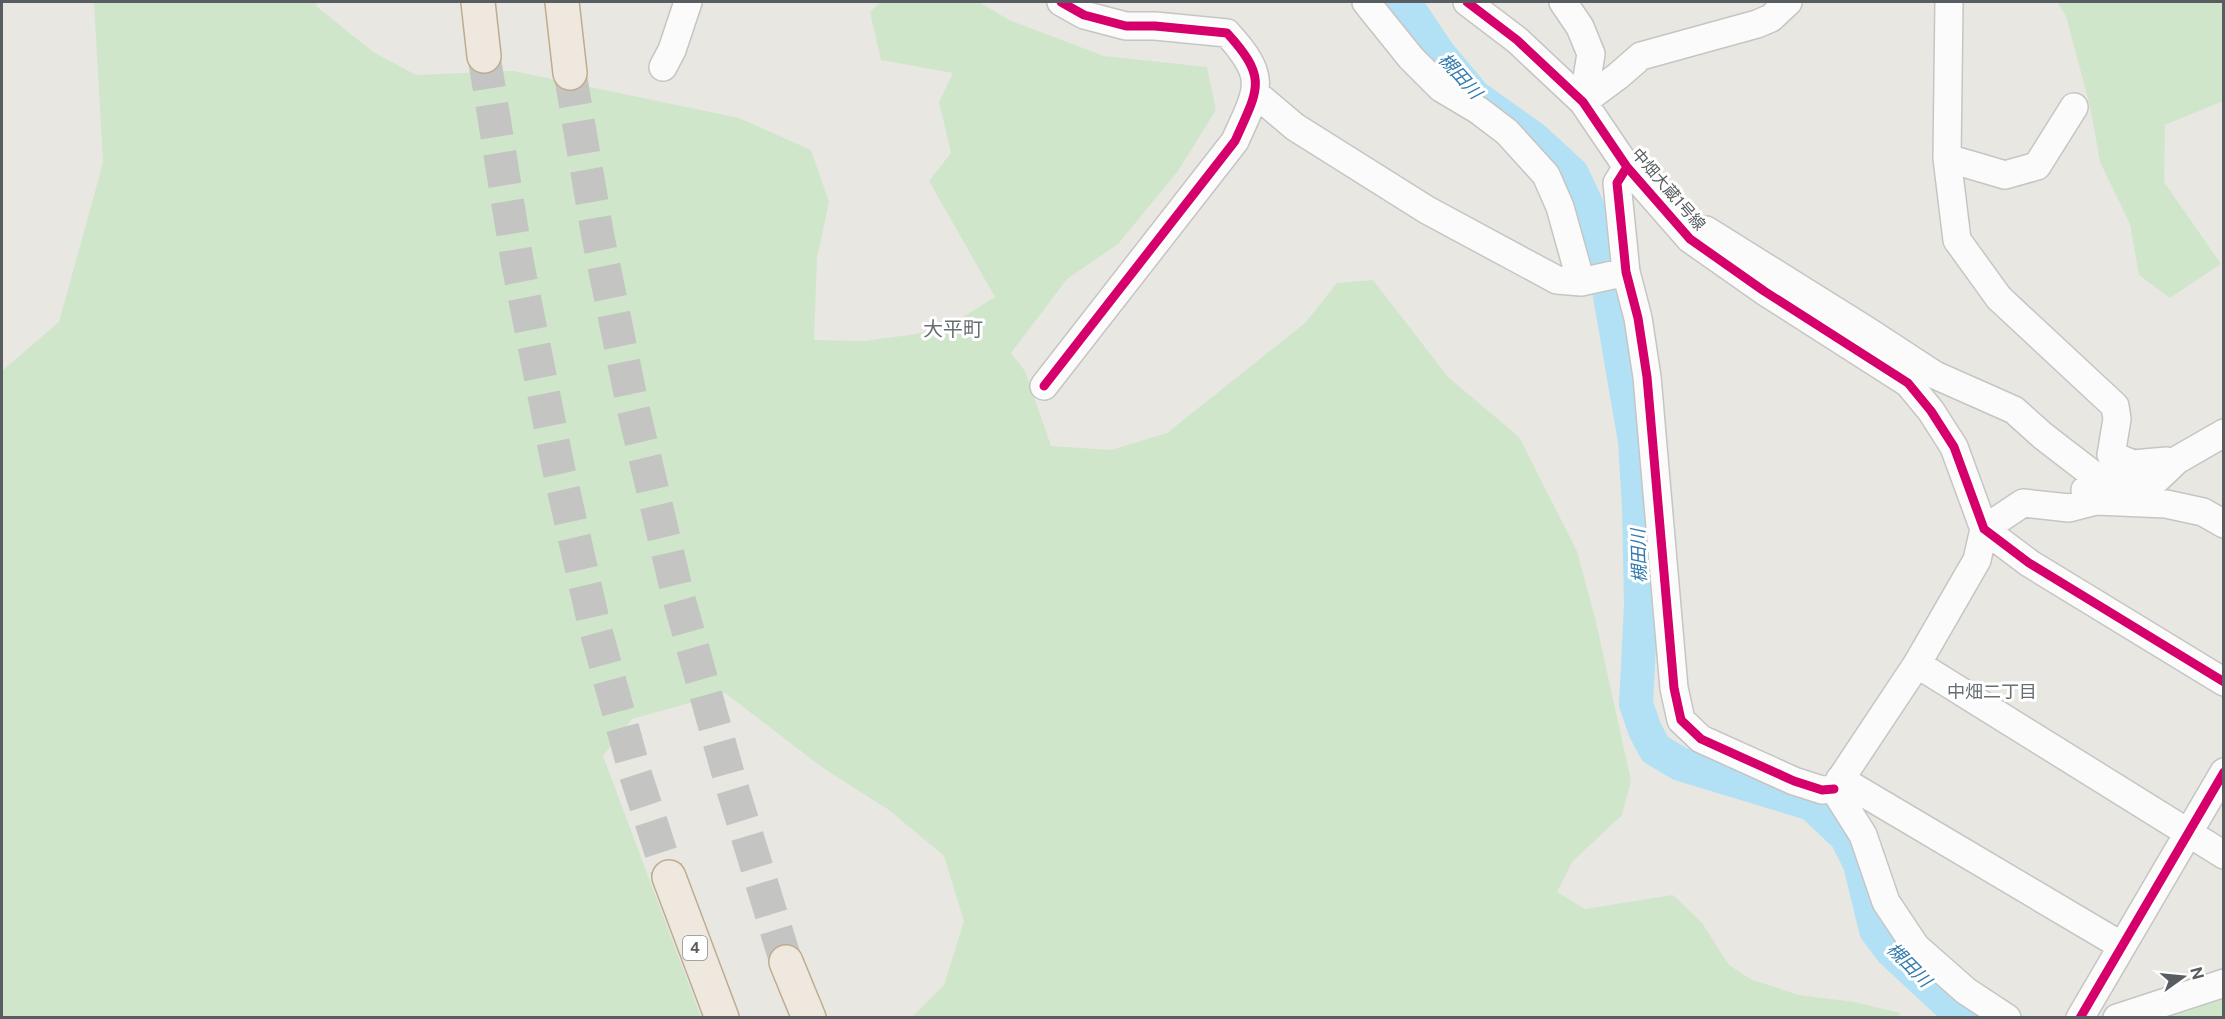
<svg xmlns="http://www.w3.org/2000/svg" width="2225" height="1019" font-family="'Public Sans','Noto Sans JP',sans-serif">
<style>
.green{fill:#d0e6cb}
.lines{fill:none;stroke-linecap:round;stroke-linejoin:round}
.river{stroke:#b2e1f6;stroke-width:34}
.highway-tunnel{stroke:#c4c4c2;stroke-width:33;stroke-dasharray:33 16;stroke-linecap:butt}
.minor-casing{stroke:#c5c5c3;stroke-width:30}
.highway-casing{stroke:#bfac90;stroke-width:36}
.minor{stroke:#fcfbfb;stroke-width:27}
.highway{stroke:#eee8de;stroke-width:33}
.cycleway-casing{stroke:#fff;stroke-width:13}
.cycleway{stroke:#d6006c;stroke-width:9}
.labels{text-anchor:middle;stroke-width:6;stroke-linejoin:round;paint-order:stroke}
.shield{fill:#fff;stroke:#8a8e90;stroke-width:1.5}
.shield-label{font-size:15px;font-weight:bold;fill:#585d61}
.street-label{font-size:16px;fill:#585d61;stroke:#fff}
.water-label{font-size:18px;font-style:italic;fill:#337aad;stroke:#fff}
.neighbourhood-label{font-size:18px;fill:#686f73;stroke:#fff}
.quarter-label{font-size:20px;fill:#686f73;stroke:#fff}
</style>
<rect width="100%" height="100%" fill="#e8e7e2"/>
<path class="green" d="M 94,2 L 318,2 L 316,6 L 373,52 L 416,75 L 513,71 L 739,118 L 811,150 L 829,202 L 817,258 L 814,340 L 865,341 L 916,334 L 952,324 L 995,297 L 929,181 L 951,153 L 939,102 L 953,73 L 881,60 L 870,12 L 880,2 L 979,2 L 1009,20 L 1104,56 L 1207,67 L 1216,110 L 1178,171 L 1118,244 L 1067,279 L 1011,353 L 1025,371 L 1051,446 L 1111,450 L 1167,433 L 1305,323 L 1337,283 L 1373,280 L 1448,377 L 1519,437 L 1577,551 L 1596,622 L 1631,781 L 1622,815 L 1572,862 L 1557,892 L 1585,909 L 1673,895 L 1702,923 L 1729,965 L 1750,979 L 1799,995 L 1854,1002 L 1900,1013 L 1899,1017 L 912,1017 L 944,985 L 964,921 L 944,856 L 889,810 L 823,768 L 725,693 L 632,719 L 603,756 L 701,1017 L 2,1017 L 2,371 L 59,322 L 103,163 Z
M 2057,2 L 2223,2 L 2223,101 L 2165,125 L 2164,182 L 2221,264 L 2170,298 L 2139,275 L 2130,224 L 2100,162 L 2090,106 L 2066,16 Z
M 2223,989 L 2223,1017 L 2141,1018 Z"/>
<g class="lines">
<path class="river" d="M 1404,2 L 1438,53 L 1474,96 L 1533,138 L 1572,174 L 1588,208 L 1600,238 L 1635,441 L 1639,507 L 1641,605 L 1636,704 L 1645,730 L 1655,749 L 1680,764 L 1812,804 L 1846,836 L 1860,864 L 1876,930 L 1891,950 L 1964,1018"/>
<path class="highway-tunnel" d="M 484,56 L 517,260 L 558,466 L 593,620 L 635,773 L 669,877
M 570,73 L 598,237 L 633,408 L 677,592 L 729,777 L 786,962"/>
<g class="minor-casing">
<path id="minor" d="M 1366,2 L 1411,58 L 1441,88 L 1478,110 L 1507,132 L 1546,175 L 1560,207 L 1581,282
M 1467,2 L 1517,40 L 1583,102 L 1627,167 L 1690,239 L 1764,291 L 1908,383 L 1931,411 L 1954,447 L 1984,529 L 2029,563 L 2224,682
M 1563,2 L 1580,27 L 1591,54 L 1583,102
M 1949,2 L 1947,158 L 1957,240 L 1999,298 L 2115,406 L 2117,419 L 2111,455 L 2133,464 L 2167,461
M 663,67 L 672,50 L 688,2
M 1256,94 L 1295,127 L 1427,210 L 1557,280 L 1581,282 L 1626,272
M 1583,102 L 1618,76 L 1641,56 L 1757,24 L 1771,18 L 1788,2
M 1947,158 L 2005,175 L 2037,166 L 2074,107
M 1627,167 L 1617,183 L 1626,272 L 1638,318 L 1647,377 L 1674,688 L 1681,720 L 1701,739 L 1794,781 L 1822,790 L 1834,789
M 1706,230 L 1866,330 L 1935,375 L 2014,410 L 2043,436 L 2095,476 L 2113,483 L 2157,479 L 2177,460 L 2224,433
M 1044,386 L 1235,141 C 1258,89 1269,79 1227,33 L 1155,26 L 1126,26 L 1084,15 L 1061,2
M 2085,490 L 2096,501 L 2166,504 L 2203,512 L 2224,524
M 1917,664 L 2224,855
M 1840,779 L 2122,946
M 1834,789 L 1917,664 L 1977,560 L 1984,529 L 2023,503 L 2069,508 L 2096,501
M 1834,789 L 1863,835 L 1886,902 L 1916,947 L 1966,991 L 2007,1018
M 2080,1018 L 2224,772
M 2117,1018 L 2224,983"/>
</g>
<g class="highway-casing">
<path id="highway" d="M 478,2 L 484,56
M 562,2 L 570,73
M 669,877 L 722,1018
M 786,962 L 809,1018"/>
</g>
<use href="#minor" class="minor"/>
<use href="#highway" class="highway"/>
<g class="cycleway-casing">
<path id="cycleway" d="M 1467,2 L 1517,40 L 1583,102 L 1627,167 L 1690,239 L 1764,291 L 1908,383 L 1931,411 L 1954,447 L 1984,529 L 2029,563 L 2224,682
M 1627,167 L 1617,183 L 1626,272 L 1638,318 L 1647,377 L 1674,688 L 1681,720 L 1701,739 L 1794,781 L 1822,790 L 1834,789
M 1044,386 L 1235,141 C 1258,89 1269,79 1227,33 L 1155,26 L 1126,26 L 1084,15 L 1061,2
M 2080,1018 L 2224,772"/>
</g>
<use href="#cycleway" class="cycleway"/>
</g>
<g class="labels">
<rect class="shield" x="683" y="936" width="24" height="24" rx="4.5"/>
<g class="shield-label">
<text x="695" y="953">4</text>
</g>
<g class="street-label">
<text transform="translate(1669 189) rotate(49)" y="6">中畑大蔵1号線</text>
</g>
<g class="water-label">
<text transform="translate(1460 76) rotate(48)" y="6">槻田川</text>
<text transform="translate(1639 556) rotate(-92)" y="6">槻田川</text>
<text transform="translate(1909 965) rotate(45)" y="6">槻田川</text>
</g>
<g class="neighbourhood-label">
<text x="1992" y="698">中畑二丁目</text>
</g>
<g class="quarter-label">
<text x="953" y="336">大平町</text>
</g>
</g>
<rect width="2225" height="1019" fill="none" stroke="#585d61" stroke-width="6"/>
<g transform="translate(2183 977) rotate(75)" stroke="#ffffff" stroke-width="4.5" paint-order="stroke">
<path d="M0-4.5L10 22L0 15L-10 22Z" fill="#585d61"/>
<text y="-9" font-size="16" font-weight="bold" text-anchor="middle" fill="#585d61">N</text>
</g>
</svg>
